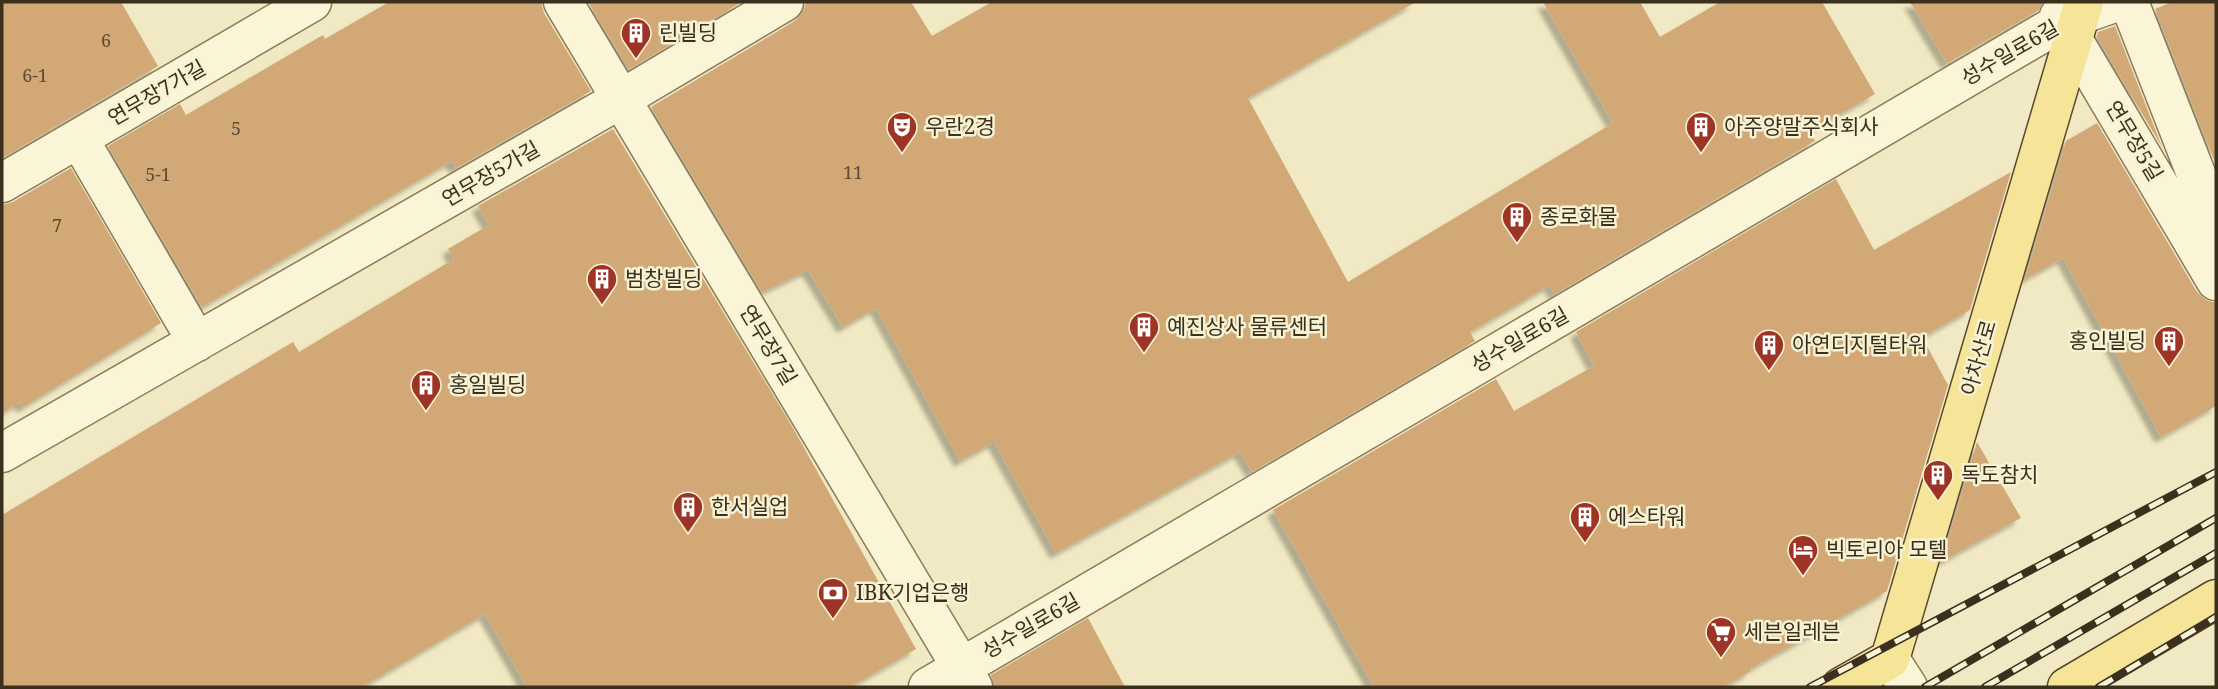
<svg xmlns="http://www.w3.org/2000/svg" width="2218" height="689" font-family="'Noto Serif','Noto Sans KR',serif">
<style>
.building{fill:#d1a876;filter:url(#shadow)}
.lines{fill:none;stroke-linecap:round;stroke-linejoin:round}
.minor-casing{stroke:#8c7a58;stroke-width:41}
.major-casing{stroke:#59472d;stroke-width:41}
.minor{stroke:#fbf5d7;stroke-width:38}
.major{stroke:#f6e599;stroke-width:38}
.rail-casing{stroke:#3b2f1d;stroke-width:8}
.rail{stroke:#f7f2d3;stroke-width:5;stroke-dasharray:16;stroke-linecap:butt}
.labels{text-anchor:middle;stroke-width:5;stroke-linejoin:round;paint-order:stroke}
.number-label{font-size:18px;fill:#604d33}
.poi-label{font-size:21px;fill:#3b2f1d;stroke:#f7f2d3;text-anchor:start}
.street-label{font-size:21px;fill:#3b2f1d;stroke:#f7f2d3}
</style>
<defs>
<filter id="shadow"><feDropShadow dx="-6" dy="6" stdDeviation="2" flood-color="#0004"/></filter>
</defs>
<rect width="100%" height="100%" fill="#f1e9c3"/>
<path class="building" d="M 2,2 L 121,2 L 158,66 L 2,158 Z
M 389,2 L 541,2 L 544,13 L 591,91 L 456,168 L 451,161 L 202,307 L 108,146 L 180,104 L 186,115 L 323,35 L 325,39 Z
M 588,2 L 742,2 L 629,69 Z
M 806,2 L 911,2 L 932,36 L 992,2 L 1416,2 L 1248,98 L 1348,282 L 1613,123 L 1543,2 L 1640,2 L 1660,37 L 1720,2 L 1822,2 L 1875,94 L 1810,131 L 1815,141 L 1555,294 L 1550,285 L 1470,332 L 1475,341 L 1252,472 L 1240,452 L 1056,553 L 994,442 L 960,461 L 876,308 L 843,327 L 808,270 L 762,292 L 651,107 L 795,21 L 803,12 Z
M 1910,2 L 2043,2 L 2039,10 L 1947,63 Z
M 2172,2 L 2216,2 L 2216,165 L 2155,9 Z
M 2115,26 L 2162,147 L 2097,37 L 2098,32 Z
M 2097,123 L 2197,292 L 2206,300 L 2216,303 L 2216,406 L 2161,437 L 2063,258 L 2025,279 L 2066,141 Z
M 613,129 L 793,428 L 916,649 L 850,687 L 527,687 L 485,614 L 362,687 L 2,687 L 2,515 L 293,342 L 299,352 L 454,259 L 448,249 L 489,225 L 478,206 Z
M 71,168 L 161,323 L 23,407 L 20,402 L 2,413 L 2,205 L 13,202 Z
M 2011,172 L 1970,310 L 1922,337 L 1948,385 L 1887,591 L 1750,669 L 1751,671 L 1723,687 L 1374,687 L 1273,510 L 1496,379 L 1514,411 L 1594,366 L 1576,332 L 1836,179 L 1874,250 Z
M 1977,442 L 2021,518 L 1942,561 Z
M 1088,618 L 1125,687 L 995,687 L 991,675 Z"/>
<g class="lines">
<g class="minor-casing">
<path id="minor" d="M 563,2 L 973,687
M 2129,2 L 2216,225
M 2059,16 L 2216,281
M 79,139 L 197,342
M 2,183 L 312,2
M 2,453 L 621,99 L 784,2
M 1890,659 L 1908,687
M 928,687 L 2063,21 L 2117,2"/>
</g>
<g class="major-casing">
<path id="major" d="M 1841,687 L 1890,659 L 2084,2
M 2067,687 L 2216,599"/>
</g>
<use href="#minor" class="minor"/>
<use href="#major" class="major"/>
<g class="rail-casing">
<path id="rail" d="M 1810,687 L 2216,472
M 1925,687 L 2216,518
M 1985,687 L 2216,553
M 2099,687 L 2216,617"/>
</g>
<use href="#rail" class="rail"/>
</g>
<defs>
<g id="building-pin" transform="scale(1.575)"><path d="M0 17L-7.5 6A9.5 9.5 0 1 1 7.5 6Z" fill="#9e3425" stroke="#f7f2d3"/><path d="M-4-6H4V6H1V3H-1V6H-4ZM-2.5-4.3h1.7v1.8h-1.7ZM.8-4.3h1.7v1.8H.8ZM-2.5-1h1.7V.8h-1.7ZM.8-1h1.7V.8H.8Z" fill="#fff"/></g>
<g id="theatre-pin" transform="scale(1.575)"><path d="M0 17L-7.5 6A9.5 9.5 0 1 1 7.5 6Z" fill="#9e3425" stroke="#f7f2d3"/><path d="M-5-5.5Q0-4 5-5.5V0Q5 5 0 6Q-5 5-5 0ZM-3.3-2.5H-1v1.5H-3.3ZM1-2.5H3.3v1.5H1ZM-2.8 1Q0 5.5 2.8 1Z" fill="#fff"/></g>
<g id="hotel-pin" transform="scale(1.575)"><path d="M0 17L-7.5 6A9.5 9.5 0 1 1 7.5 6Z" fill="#9e3425" stroke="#f7f2d3"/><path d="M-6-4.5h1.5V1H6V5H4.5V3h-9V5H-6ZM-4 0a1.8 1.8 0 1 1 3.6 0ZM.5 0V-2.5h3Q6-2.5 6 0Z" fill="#fff"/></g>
<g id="bank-pin" transform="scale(1.575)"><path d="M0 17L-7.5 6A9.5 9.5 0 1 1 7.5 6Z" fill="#9e3425" stroke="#f7f2d3"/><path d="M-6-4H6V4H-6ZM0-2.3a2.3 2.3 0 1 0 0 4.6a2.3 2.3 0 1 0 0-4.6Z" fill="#fff"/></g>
<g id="supermarket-pin" transform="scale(1.575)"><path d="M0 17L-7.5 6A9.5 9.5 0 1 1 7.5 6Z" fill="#9e3425" stroke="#f7f2d3"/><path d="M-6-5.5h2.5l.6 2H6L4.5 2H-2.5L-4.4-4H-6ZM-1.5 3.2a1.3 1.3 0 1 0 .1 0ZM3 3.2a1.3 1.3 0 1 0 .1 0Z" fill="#fff"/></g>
</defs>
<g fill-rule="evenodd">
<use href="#building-pin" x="636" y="33"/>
<use href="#theatre-pin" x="902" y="127"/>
<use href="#building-pin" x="1701" y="127"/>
<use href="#building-pin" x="1517" y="217"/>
<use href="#building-pin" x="602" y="279"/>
<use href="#building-pin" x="1144" y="327"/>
<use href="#building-pin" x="2169" y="341"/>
<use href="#building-pin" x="1769" y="345"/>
<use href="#building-pin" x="426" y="385"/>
<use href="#building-pin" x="1938" y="475"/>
<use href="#building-pin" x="688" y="507"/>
<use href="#building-pin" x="1585" y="517"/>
<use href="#hotel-pin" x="1803" y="550"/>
<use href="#bank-pin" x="833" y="593"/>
<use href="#supermarket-pin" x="1721" y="632"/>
</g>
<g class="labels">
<g class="number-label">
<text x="106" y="47">6</text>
<text x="35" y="82">6-1</text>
<text x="236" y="135">5</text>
<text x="853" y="179">11</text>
<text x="158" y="181">5-1</text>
<text x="57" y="232">7</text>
</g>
<g class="poi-label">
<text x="659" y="40">린빌딩</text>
<text x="925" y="134">우란2경</text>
<text x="1724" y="134">아주양말주식회사</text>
<text x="1540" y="224">종로화물</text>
<text x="625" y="286">범창빌딩</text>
<text x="1167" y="334">예진상사 물류센터</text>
<text x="2146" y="348" text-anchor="end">홍인빌딩</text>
<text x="1792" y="352">아연디지털타워</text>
<text x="449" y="392">홍일빌딩</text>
<text x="1961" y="482">독도참치</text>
<text x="711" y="514">한서실업</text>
<text x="1608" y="524">에스타워</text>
<text x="1826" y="557">빅토리아 모텔</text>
<text x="856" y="600">IBK기업은행</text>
<text x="1744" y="639">세븐일레븐</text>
</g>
<g class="street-label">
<text transform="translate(2010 53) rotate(-30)" y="7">성수일로6길</text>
<text transform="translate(157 93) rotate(-30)" y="7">연무장7가길</text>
<text transform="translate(2134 141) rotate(59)" y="7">연무장5길</text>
<text transform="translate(491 174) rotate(-30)" y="7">연무장5가길</text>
<text transform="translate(1520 340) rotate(-30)" y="7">성수일로6길</text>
<text transform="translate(768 345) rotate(59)" y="7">연무장7길</text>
<text transform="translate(1979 358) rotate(-74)" y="7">아차산로</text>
<text transform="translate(1031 626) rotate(-30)" y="7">성수일로6길</text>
</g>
</g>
<rect width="2218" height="689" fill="none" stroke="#3b2f1d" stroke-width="7"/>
</svg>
